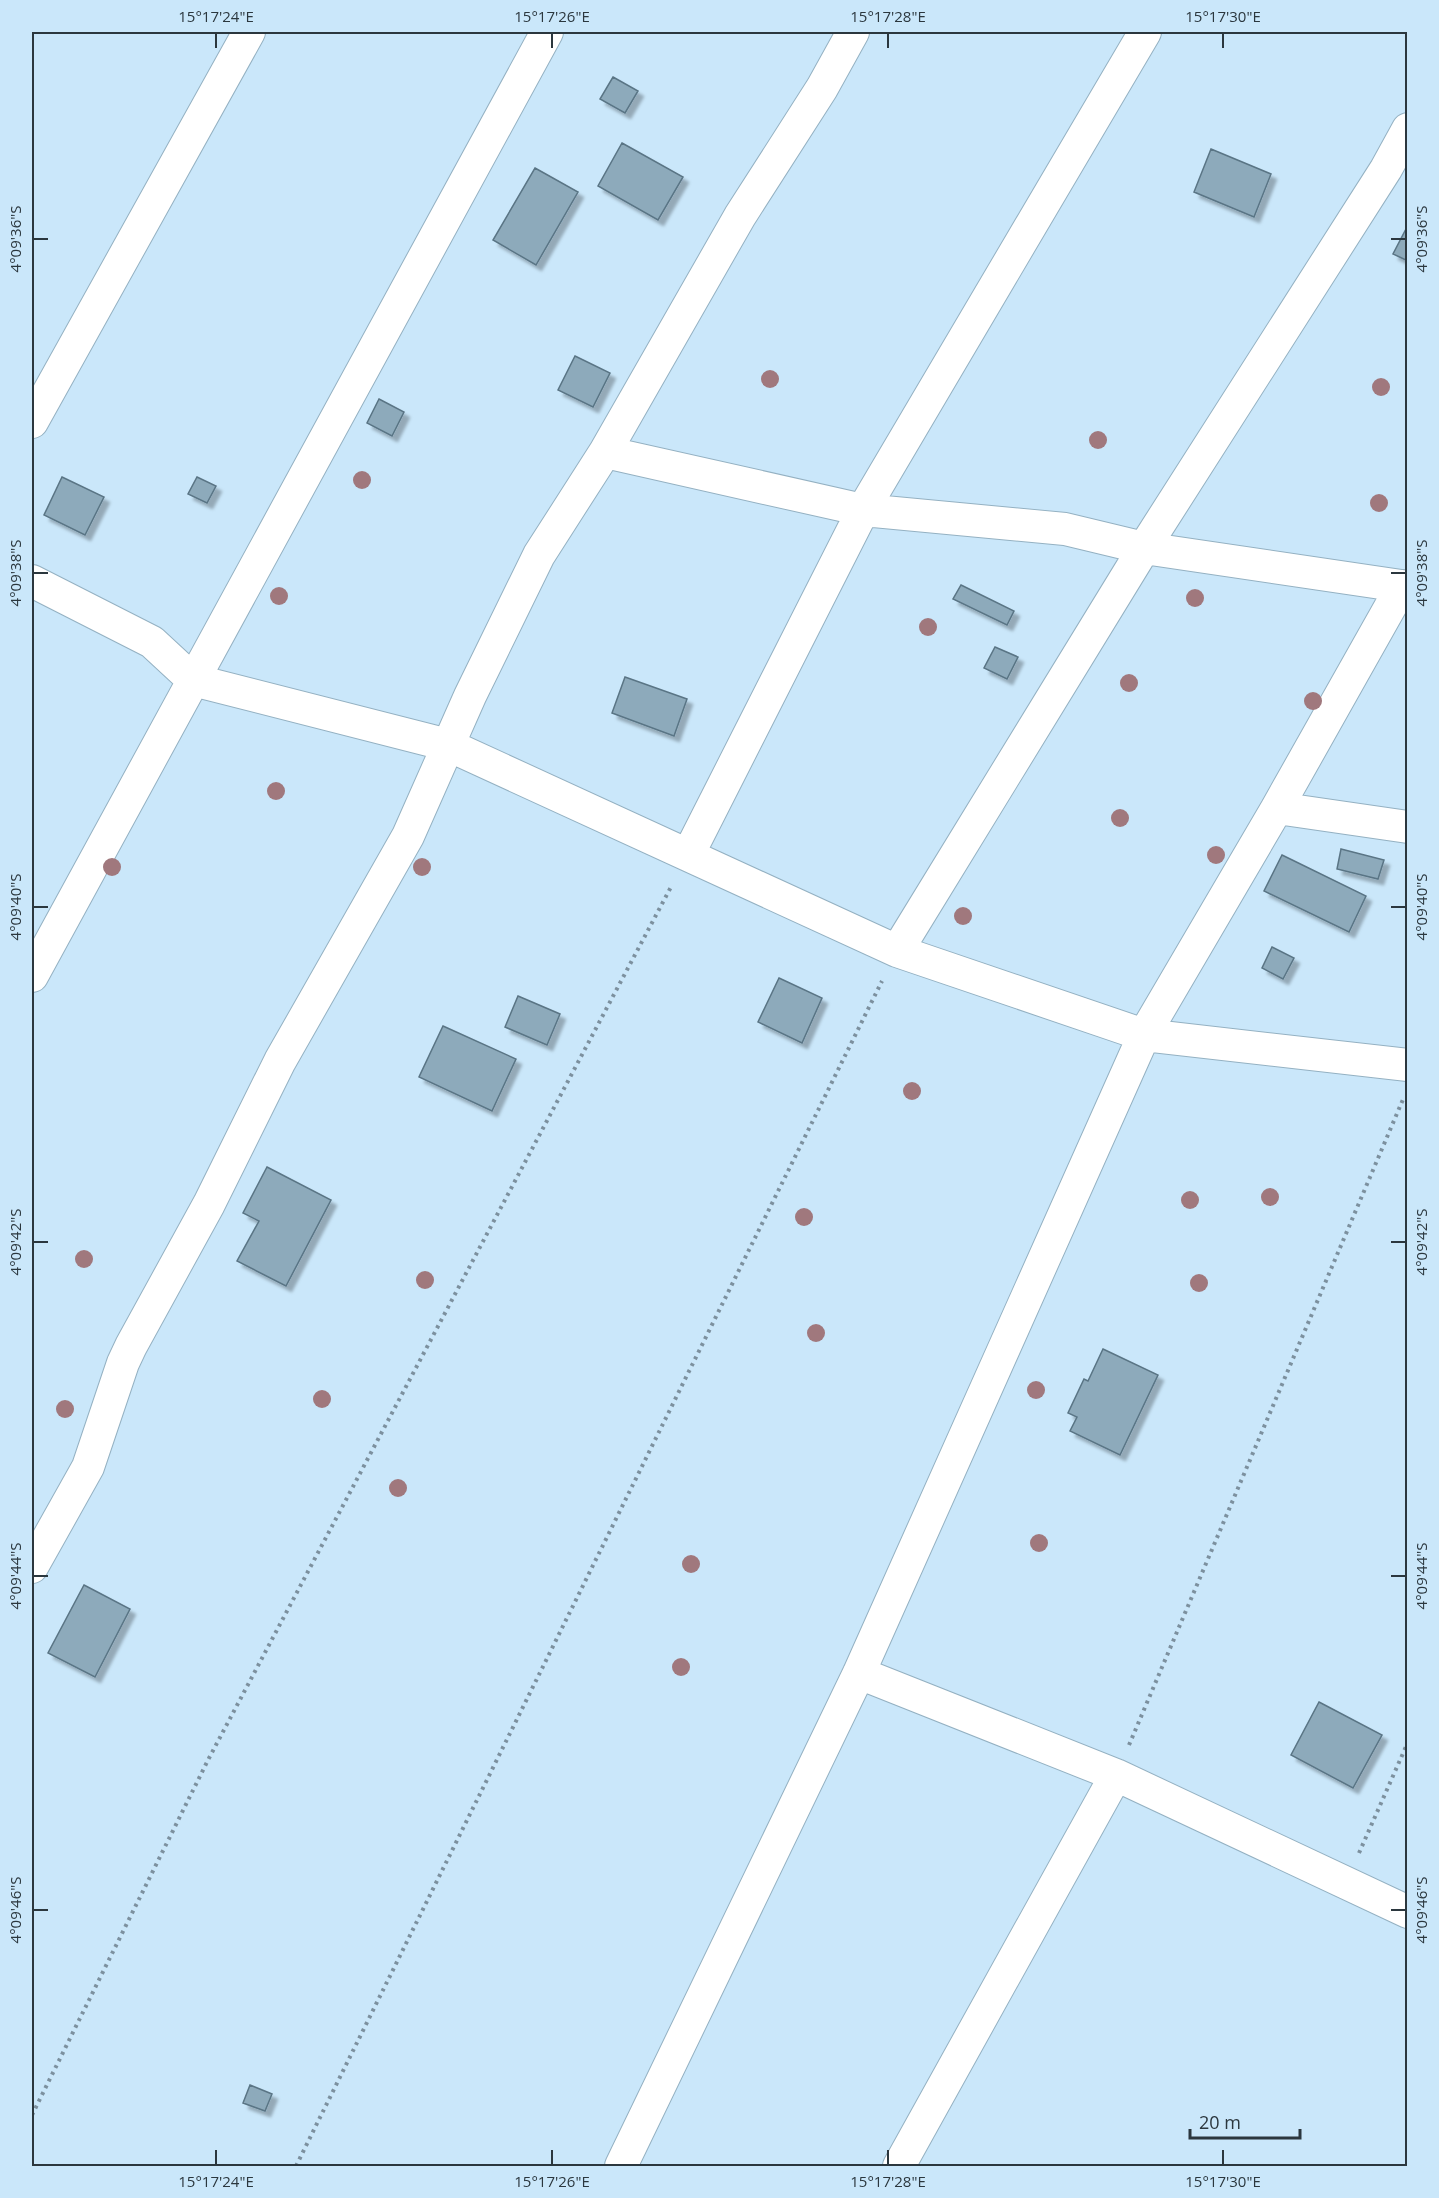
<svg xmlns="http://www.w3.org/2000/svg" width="1439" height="2198" font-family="'Open Sans',sans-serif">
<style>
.building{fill:#8daabb;stroke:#5a7585;stroke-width:1.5;filter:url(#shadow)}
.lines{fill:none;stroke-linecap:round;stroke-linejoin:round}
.street-casing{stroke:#94b1c2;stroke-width:34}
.path{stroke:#7c909e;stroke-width:4;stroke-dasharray:3 4.5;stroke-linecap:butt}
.street{stroke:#fff;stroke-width:32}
.tree{fill:#a0787d}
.ticks{fill:none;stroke:#2b373e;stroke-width:2}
.neatline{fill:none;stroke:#2b373e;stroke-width:2}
.ticks-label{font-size:15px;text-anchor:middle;fill:#2b373e}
</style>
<defs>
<filter id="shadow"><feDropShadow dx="5.5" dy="5.5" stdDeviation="1.5" flood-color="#0004"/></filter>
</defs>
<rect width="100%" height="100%" fill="#cae7fa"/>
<path class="building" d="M 613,77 L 638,91 L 625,113 L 600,99 Z
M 622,143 L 683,177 L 658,220 L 598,186 Z
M 1211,149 L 1271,174 L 1254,217 L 1194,192 Z
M 535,168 L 578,192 L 536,265 L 493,240 Z
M 1408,225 L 1408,261 L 1393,254 Z
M 575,356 L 610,373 L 593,407 L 558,390 Z
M 379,399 L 404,412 L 392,436 L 367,423 Z
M 62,477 L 104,497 L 85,535 L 44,515 Z
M 197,477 L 216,486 L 207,503 L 188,494 Z
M 961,585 L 1014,611 L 1007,625 L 953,599 Z
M 995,647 L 1018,657 L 1007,679 L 984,668 Z
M 625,677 L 687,699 L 674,736 L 612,713 Z
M 1341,849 L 1384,860 L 1378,879 L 1337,869 Z
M 1282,855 L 1366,896 L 1349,932 L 1264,891 Z
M 1272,947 L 1294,958 L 1283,979 L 1262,968 Z
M 779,978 L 822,998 L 802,1043 L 758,1022 Z
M 518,996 L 560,1014 L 547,1045 L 505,1027 Z
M 443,1026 L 516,1059 L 492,1111 L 419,1077 Z
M 267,1167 L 331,1200 L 286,1286 L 237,1261 L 259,1221 L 243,1213 Z
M 1103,1349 L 1158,1375 L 1120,1455 L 1070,1431 L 1077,1417 L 1068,1413 L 1084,1379 L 1088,1381 Z
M 84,1585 L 130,1609 L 95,1677 L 48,1653 Z
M 1319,1702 L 1382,1735 L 1353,1788 L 1291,1755 Z
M 250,2085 L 272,2094 L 265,2111 L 243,2103 Z"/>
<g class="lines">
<g class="street-casing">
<path id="street" d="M 32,422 L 249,32
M 605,452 L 863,510 L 1065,529 L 1144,548 L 1408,587
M 32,581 L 152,642 L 193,680 L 448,745 L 897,951 L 1144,1035 L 1408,1065
M 1277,808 L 1408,827
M 688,855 L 863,510 L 1145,32
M 897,951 L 1144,548 L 1386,169 L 1408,129
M 32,976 L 547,32
M 32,1567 L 88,1467 L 123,1363 L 131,1346 L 209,1204 L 280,1061 L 408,836 L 470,696 L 539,555 L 605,452 L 740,216 L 822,88 L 853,32
M 859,1673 L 1116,1775 L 1408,1912
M 621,2166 L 859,1673 L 1144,1035 L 1277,808 L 1402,586
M 899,2166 L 1116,1775"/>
</g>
<path class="path" d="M 1129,1745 L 1404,1097
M 1359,1853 L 1408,1742
M 32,2115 L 208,1760 L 672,885
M 296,2166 L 882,981"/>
<use href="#street" class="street"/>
</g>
<g class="tree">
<circle cx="770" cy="379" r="9"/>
<circle cx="1381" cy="387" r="9"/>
<circle cx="1098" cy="440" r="9"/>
<circle cx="362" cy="480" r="9"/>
<circle cx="1379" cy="503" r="9"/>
<circle cx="279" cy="596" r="9"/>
<circle cx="1195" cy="598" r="9"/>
<circle cx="928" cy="627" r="9"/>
<circle cx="1129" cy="683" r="9"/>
<circle cx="1313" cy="701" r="9"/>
<circle cx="276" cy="791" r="9"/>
<circle cx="1120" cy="818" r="9"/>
<circle cx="1216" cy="855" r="9"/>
<circle cx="112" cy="867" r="9"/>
<circle cx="422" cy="867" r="9"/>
<circle cx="963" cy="916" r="9"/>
<circle cx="912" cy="1091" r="9"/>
<circle cx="1270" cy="1197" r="9"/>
<circle cx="1190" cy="1200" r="9"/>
<circle cx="804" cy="1217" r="9"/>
<circle cx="84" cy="1259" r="9"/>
<circle cx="425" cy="1280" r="9"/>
<circle cx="1199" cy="1283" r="9"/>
<circle cx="816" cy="1333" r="9"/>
<circle cx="1036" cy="1390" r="9"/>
<circle cx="322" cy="1399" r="9"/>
<circle cx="65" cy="1409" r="9"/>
<circle cx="398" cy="1488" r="9"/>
<circle cx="1039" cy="1543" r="9"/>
<circle cx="691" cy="1564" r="9"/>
<circle cx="681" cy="1667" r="9"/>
</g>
<path class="ticks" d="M 216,33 L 216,48M 552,33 L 552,48M 888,33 L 888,48M 1223,33 L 1223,48M 33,239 L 48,239M 1391,239 L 1406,239M 33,573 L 48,573M 1391,573 L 1406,573M 33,907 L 48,907M 1391,907 L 1406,907M 33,1242 L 48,1242M 1391,1242 L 1406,1242M 33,1576 L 48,1576M 1391,1576 L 1406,1576M 33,1910 L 48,1910M 1391,1910 L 1406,1910M 216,2150 L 216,2165M 552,2150 L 552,2165M 888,2150 L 888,2165M 1223,2150 L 1223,2165"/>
<rect width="1439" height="2198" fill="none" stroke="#cae7fa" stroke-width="66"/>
<path d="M1190 2129v9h110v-9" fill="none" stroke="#2b373e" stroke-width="3"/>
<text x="1199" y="2129" font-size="18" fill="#2b373e" stroke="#cae7fa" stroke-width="4.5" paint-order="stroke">20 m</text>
<rect x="33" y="33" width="1373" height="2132" class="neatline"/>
<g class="ticks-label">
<text x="216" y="22">15°17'24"E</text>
<text x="552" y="22">15°17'26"E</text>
<text x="888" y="22">15°17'28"E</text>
<text x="1223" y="22">15°17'30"E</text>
<text transform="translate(16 239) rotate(-90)" y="5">4°09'36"S</text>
<text transform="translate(1422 239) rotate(-90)" y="5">4°09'36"S</text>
<text transform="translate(16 573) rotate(-90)" y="5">4°09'38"S</text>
<text transform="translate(1422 573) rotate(-90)" y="5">4°09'38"S</text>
<text transform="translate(16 907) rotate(-90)" y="5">4°09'40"S</text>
<text transform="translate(1422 907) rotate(-90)" y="5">4°09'40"S</text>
<text transform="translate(16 1242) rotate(-90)" y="5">4°09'42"S</text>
<text transform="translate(1422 1242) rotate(-90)" y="5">4°09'42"S</text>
<text transform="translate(16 1576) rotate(-90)" y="5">4°09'44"S</text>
<text transform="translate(1422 1576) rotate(-90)" y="5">4°09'44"S</text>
<text transform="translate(16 1910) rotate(-90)" y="5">4°09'46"S</text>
<text transform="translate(1422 1910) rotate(-90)" y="5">4°09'46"S</text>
<text x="216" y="2187">15°17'24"E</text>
<text x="552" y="2187">15°17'26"E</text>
<text x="888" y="2187">15°17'28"E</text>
<text x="1223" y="2187">15°17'30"E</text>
</g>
</svg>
